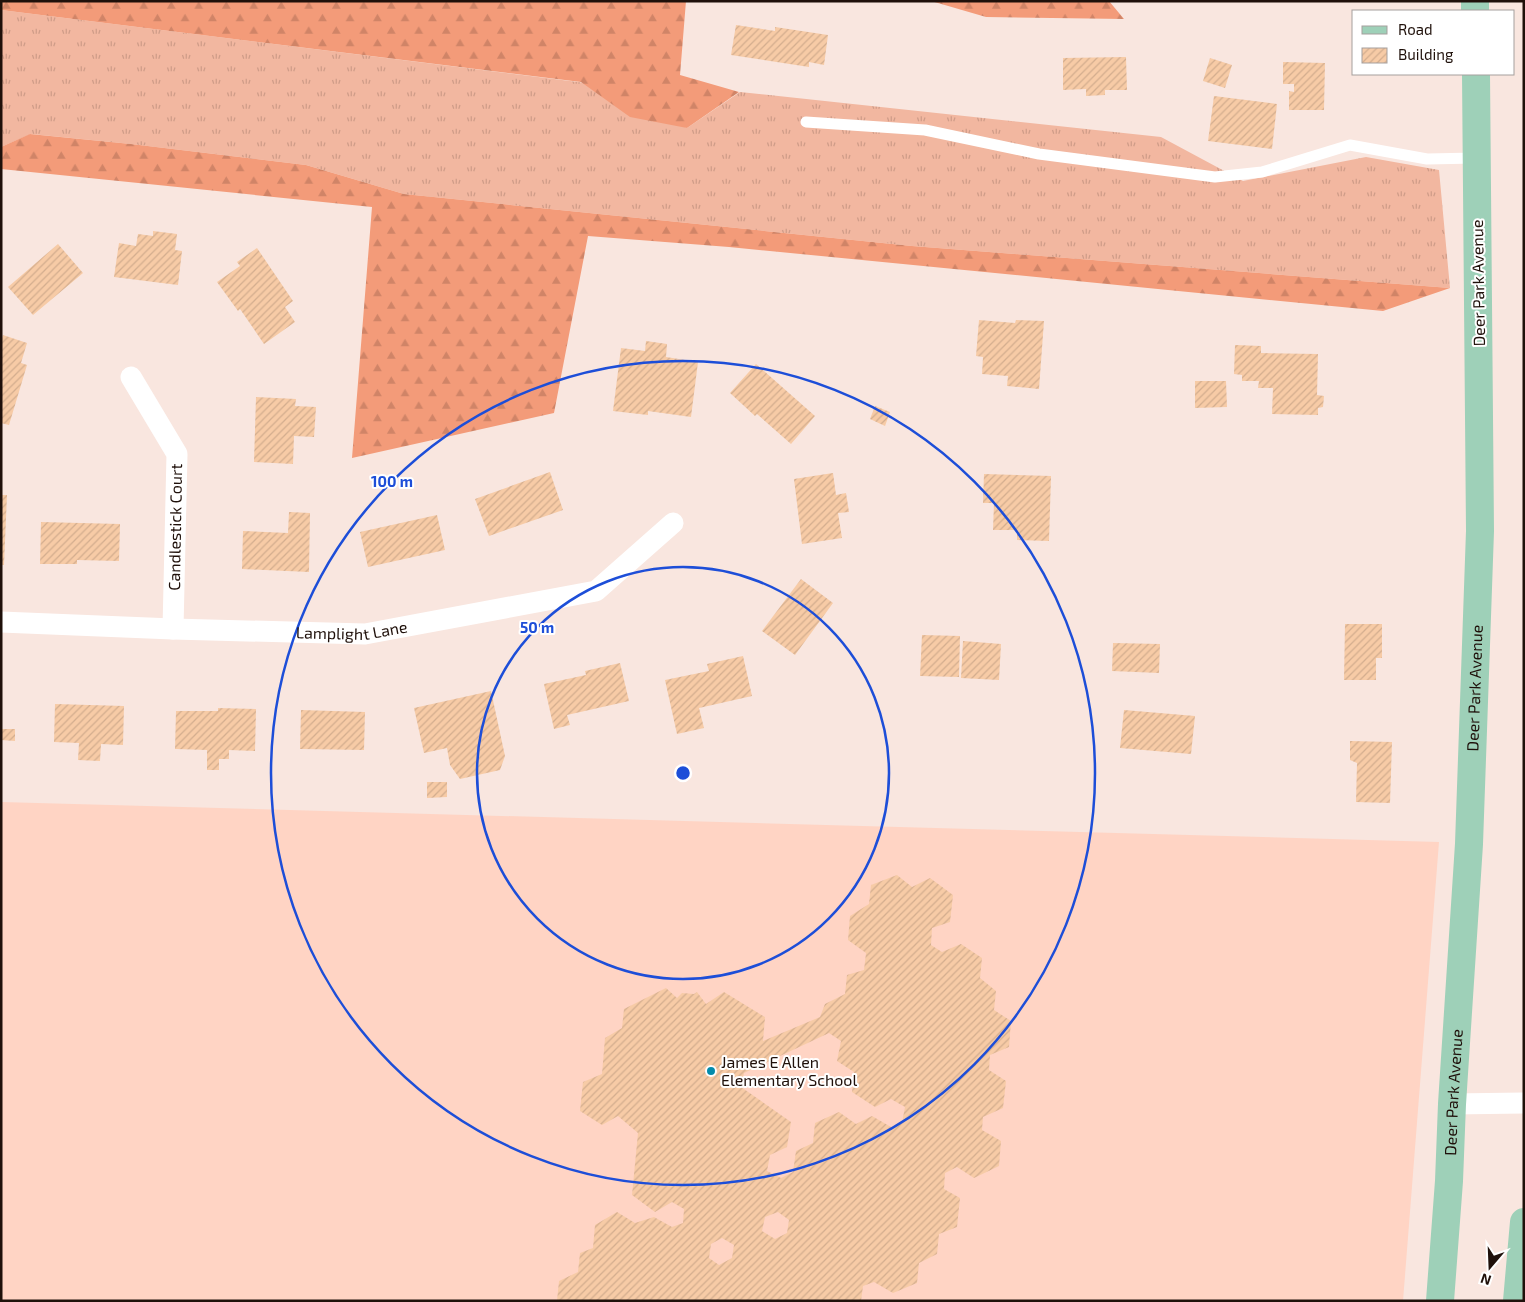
<svg xmlns="http://www.w3.org/2000/svg" width="1525" height="1302" font-family="'Exo 2',sans-serif">
<style>
.built{fill:#ffd4c4}
.grass{fill:url(#grass-tufts)}
.forest{fill:url(#forest-firs)}
.building{fill:url(#building-hatch);fill-rule:evenodd}
.lines{fill:none;stroke-linecap:round;stroke-linejoin:round}
.lane{stroke:#fff;stroke-width:11}
.street{stroke:#fff;stroke-width:21}
.primary{stroke:#9ed0b8;stroke-width:28}
.ring{fill:none;stroke:#1d4ed8;stroke-width:2.5}
.poi-dot{fill:#048bab;stroke:#fff;stroke-width:2}
.labels{text-anchor:middle;stroke-width:4;stroke-linejoin:round;paint-order:stroke}
.street-label{font-size:16px;fill:#1f100a;stroke:#fff}
.poi-label{font-size:16px;fill:#1f100a;stroke:#fff;text-anchor:start}
.centre{fill:#1d4ed8;stroke:#fff;stroke-width:2.5}
.ring-label{font-size:15px;text-anchor:middle;font-weight:bold;fill:#1d4ed8;stroke:#fff;stroke-width:4;stroke-linejoin:round;paint-order:stroke}
</style>
<defs>
<pattern id="grass-tufts" width="24" height="20" patternUnits="userSpaceOnUse" patternTransform="scale(1.25)"><rect width="24" height="20" fill="#f2b7a0"/><path d="M3 7l-1-3M5 7V3M7 7l1-3M15 17l-1-3M17 17v-4M19 17l1-3" fill="none" stroke="#cf9c88"/></pattern>
<pattern id="forest-firs" width="22" height="20" patternUnits="userSpaceOnUse" patternTransform="scale(1.25)"><rect width="22" height="20" fill="#f39b79"/><path d="M5 1l3.5 6h-7zM16 11l3.5 6h-7z" fill="#d08467"/></pattern>
<pattern id="building-hatch" width="6" height="6" patternUnits="userSpaceOnUse" patternTransform="scale(1.25)"><rect width="6" height="6" fill="#f7cba6"/><path d="M-1 1l2-2M0 6l6-6M5 7l2-2" fill="none" stroke="#d3ad8e"/></pattern>
</defs>
<rect width="100%" height="100%" fill="#f9e6df"/>
<path class="built" d="M 1,802 L 1439,842 L 1403,1301 L 1,1301 Z"/>
<path class="grass" d="M 1,10 L 586,83 L 687,128 L 740,92 L 1161,137 L 1243,181 L 1366,157 L 1439,170 L 1450,288 L 912,246 L 404,194 L 306,165 L 131,144 L 31,134 L 1,147 Z"/>
<path class="forest" d="M 1,1 L 686,1 L 680,75 L 739,92 L 687,128 L 630,117 L 581,82 L 1,10 Z
M 931,1 L 1109,1 L 1124,19 L 986,17 Z
M 30,134 L 131,144 L 306,165 L 404,194 L 912,246 L 1450,288 L 1383,311 L 729,247 L 588,236 L 554,413 L 352,458 L 372,207 L 1,169 L 1,147 Z"/>
<path class="building" d="M 736,25 L 775,31 L 775,27 L 828,35 L 824,65 L 809,62 L 809,67 L 731,55 Z
M 1126,57 L 1127,90 L 1105,90 L 1105,95 L 1086,96 L 1086,89 L 1063,90 L 1063,58 Z
M 1210,58 L 1232,65 L 1225,88 L 1203,81 Z
M 1283,62 L 1325,63 L 1324,110 L 1289,110 L 1289,91 L 1294,92 L 1294,84 L 1283,84 Z
M 1214,96 L 1277,104 L 1272,149 L 1208,141 Z
M 153,231 L 177,234 L 175,250 L 182,251 L 178,285 L 114,277 L 119,243 L 136,246 L 138,234 L 153,236 Z
M 58,244 L 83,273 L 33,315 L 8,287 Z
M 257,248 L 293,301 L 285,307 L 295,322 L 264,344 L 240,309 L 238,311 L 217,282 L 240,266 L 237,262 Z
M 979,320 L 1015,323 L 1016,320 L 1044,321 L 1039,389 L 1007,386 L 1008,376 L 982,374 L 983,357 L 976,356 Z
M 3,335 L 27,343 L 21,363 L 27,365 L 9,425 L 1,423 L 1,341 Z
M 646,341 L 667,344 L 666,357 L 698,362 L 691,417 L 648,411 L 648,415 L 613,411 L 621,348 L 645,351 Z
M 1235,345 L 1261,346 L 1261,353 L 1318,354 L 1317,395 L 1324,396 L 1323,407 L 1318,408 L 1318,415 L 1272,414 L 1273,388 L 1258,388 L 1259,381 L 1242,381 L 1242,375 L 1234,374 Z
M 756,364 L 815,416 L 791,444 L 757,414 L 755,416 L 730,393 Z
M 1195,381 L 1226,381 L 1227,407 L 1195,408 Z
M 256,397 L 296,399 L 295,406 L 316,407 L 314,437 L 294,436 L 293,464 L 254,462 Z
M 875,406 L 890,412 L 885,426 L 870,419 Z
M 550,472 L 563,510 L 489,536 L 475,499 Z
M 833,473 L 836,495 L 846,493 L 849,512 L 838,513 L 842,538 L 802,544 L 794,479 Z
M 984,474 L 1051,476 L 1049,541 L 1017,540 L 1017,530 L 993,530 L 994,503 L 983,503 Z
M 1,495 L 7,495 L 4,565 L 1,565 Z
M 289,512 L 310,513 L 309,572 L 242,569 L 243,531 L 288,533 Z
M 437,515 L 445,550 L 368,567 L 360,532 Z
M 41,522 L 120,524 L 119,561 L 77,560 L 77,564 L 40,564 Z
M 801,579 L 833,603 L 795,655 L 762,631 Z
M 1345,624 L 1382,624 L 1382,658 L 1376,658 L 1376,680 L 1344,680 Z
M 922,635 L 960,636 L 959,677 L 920,676 Z
M 963,641 L 1001,644 L 999,680 L 961,678 Z
M 1113,643 L 1160,644 L 1159,673 L 1112,671 Z
M 743,656 L 752,696 L 699,708 L 704,728 L 677,734 L 665,680 L 709,671 L 707,664 Z
M 620,663 L 629,701 L 567,715 L 570,725 L 554,729 L 544,684 L 586,675 L 585,671 Z
M 491,691 L 505,756 L 500,770 L 460,779 L 450,765 L 447,748 L 424,753 L 414,708 Z
M 55,704 L 124,706 L 123,745 L 101,744 L 100,761 L 78,760 L 79,743 L 54,742 Z
M 218,708 L 256,709 L 255,751 L 229,750 L 229,759 L 219,759 L 219,770 L 207,770 L 207,750 L 175,749 L 176,711 L 218,711 Z
M 301,710 L 365,712 L 364,750 L 300,749 Z
M 1124,710 L 1195,716 L 1191,754 L 1120,748 Z
M 1,729 L 15,729 L 15,741 L 1,740 Z
M 1350,741 L 1392,742 L 1390,803 L 1356,802 L 1357,763 L 1350,760 Z
M 427,782 L 447,782 L 447,797 L 427,798 Z
M 897,875 L 912,887 L 930,878 L 953,895 L 950,922 L 932,928 L 931,945 L 942,952 L 961,944 L 982,958 L 980,978 L 996,991 L 994,1010 L 1011,1021 L 1009,1047 L 990,1055 L 989,1070 L 1006,1081 L 1003,1108 L 983,1117 L 982,1130 L 1001,1141 L 999,1166 L 974,1178 L 957,1167 L 945,1173 L 944,1189 L 960,1198 L 957,1227 L 939,1234 L 937,1254 L 919,1263 L 917,1283 L 893,1293 L 874,1282 L 863,1286 L 861,1301 L 557,1301 L 559,1281 L 578,1272 L 580,1253 L 593,1248 L 595,1225 L 617,1212 L 635,1223 L 654,1217 L 672,1227 L 683,1223 L 684,1209 L 672,1202 L 655,1212 L 632,1195 L 638,1133 L 618,1116 L 602,1125 L 580,1111 L 583,1082 L 602,1074 L 605,1038 L 622,1028 L 624,1009 L 666,988 L 677,998 L 682,993 L 694,994 L 697,992 L 706,1004 L 724,992 L 765,1017 L 763,1041 L 820,1017 L 825,1004 L 845,994 L 847,975 L 864,970 L 866,953 L 848,940 L 850,916 L 869,904 L 871,885 ZM 829,1033 L 841,1041 L 837,1061 L 854,1072 L 852,1092 L 875,1107 L 891,1099 L 905,1107 L 902,1123 L 891,1127 L 872,1116 L 856,1124 L 839,1112 L 815,1123 L 813,1143 L 796,1151 L 793,1172 L 781,1178 L 767,1171 L 770,1155 L 787,1147 L 791,1122 L 741,1087 L 744,1073 ZM 778,1212 L 789,1220 L 787,1233 L 775,1239 L 762,1231 L 765,1217 ZM 722,1238 L 734,1245 L 732,1258 L 719,1265 L 709,1258 L 711,1244 Z"/>
<g class="lines">
<path class="lane" d="M 806,122 L 925,130 L 1039,154 L 1215,177 L 1262,172 L 1350,145 L 1427,159 L 1476,158"/>
<g class="street">
<path d="M 131,377 L 177,454 L 173,629"/>
<path id="s1" d="M 1,622 L 173,629 L 365,634 L 596,591 L 673,523"/>
<path d="M 1452,1104 L 1524,1103"/>
</g>
<g class="primary">
<path d="M 1475,1 L 1475,11"/>
<path id="s2" d="M 1440,1301 L 1449,1181 L 1452,1104 L 1469,844 L 1480,531 L 1476,74"/>
<path d="M 1517,1301 L 1524,1222"/>
</g>
</g>
<g class="ring">
<circle cx="683" cy="773" r="206"/>
<circle cx="683" cy="773" r="412"/>
</g>
<circle class="poi-dot" cx="711" cy="1071" r="5"/>
<g class="labels">
<g class="street-label">
<text transform="translate(1478 283) rotate(-91)" y="6">Deer Park Avenue</text>
<text transform="translate(175 527) rotate(-89)" y="6">Candlestick Court</text>
<text dy="6" stroke="none"><textPath href="#s1" startOffset="351">Lamplight Lane</textPath></text>
<text dy="6" stroke="none"><textPath href="#s2" startOffset="614">Deer Park Avenue</textPath></text>
<text dy="6" stroke="none"><textPath href="#s2" startOffset="209">Deer Park Avenue</textPath></text>
</g>
<g class="poi-label">
<text x="721" y="1068">James E Allen<tspan x="721" dy="18">Elementary School</tspan></text>
</g>
</g>
<circle cx="683" cy="773" r="8" class="centre"/>
<g class="ring-label">
<text x="392" y="487">100 m</text>
<text x="537" y="633">50 m</text>
</g>
<rect width="1525" height="1302" fill="none" stroke="#1f100a" stroke-width="5"/>
<rect x="1352" y="10" width="162" height="65" fill="#ffffff" stroke="#a59f9d"/>
<rect x="1362" y="26" width="25" height="8" fill="#9ed0b8" stroke="#a59f9d"/>
<text x="1398" y="35" font-size="15" fill="#1f100a">Road</text>
<rect x="1362" y="48" width="25" height="15" fill="url(#building-hatch)" stroke="#a59f9d"/>
<text x="1398" y="60" font-size="15" fill="#1f100a">Building</text>
<g transform="translate(1490 1267) rotate(199)" stroke="#ffffff" stroke-width="4" paint-order="stroke">
<path d="M0-4L9 19L0 12L-9 19Z" fill="#1f100a"/>
<text y="-8" font-size="14" font-weight="bold" text-anchor="middle" fill="#1f100a">N</text>
</g>
</svg>
